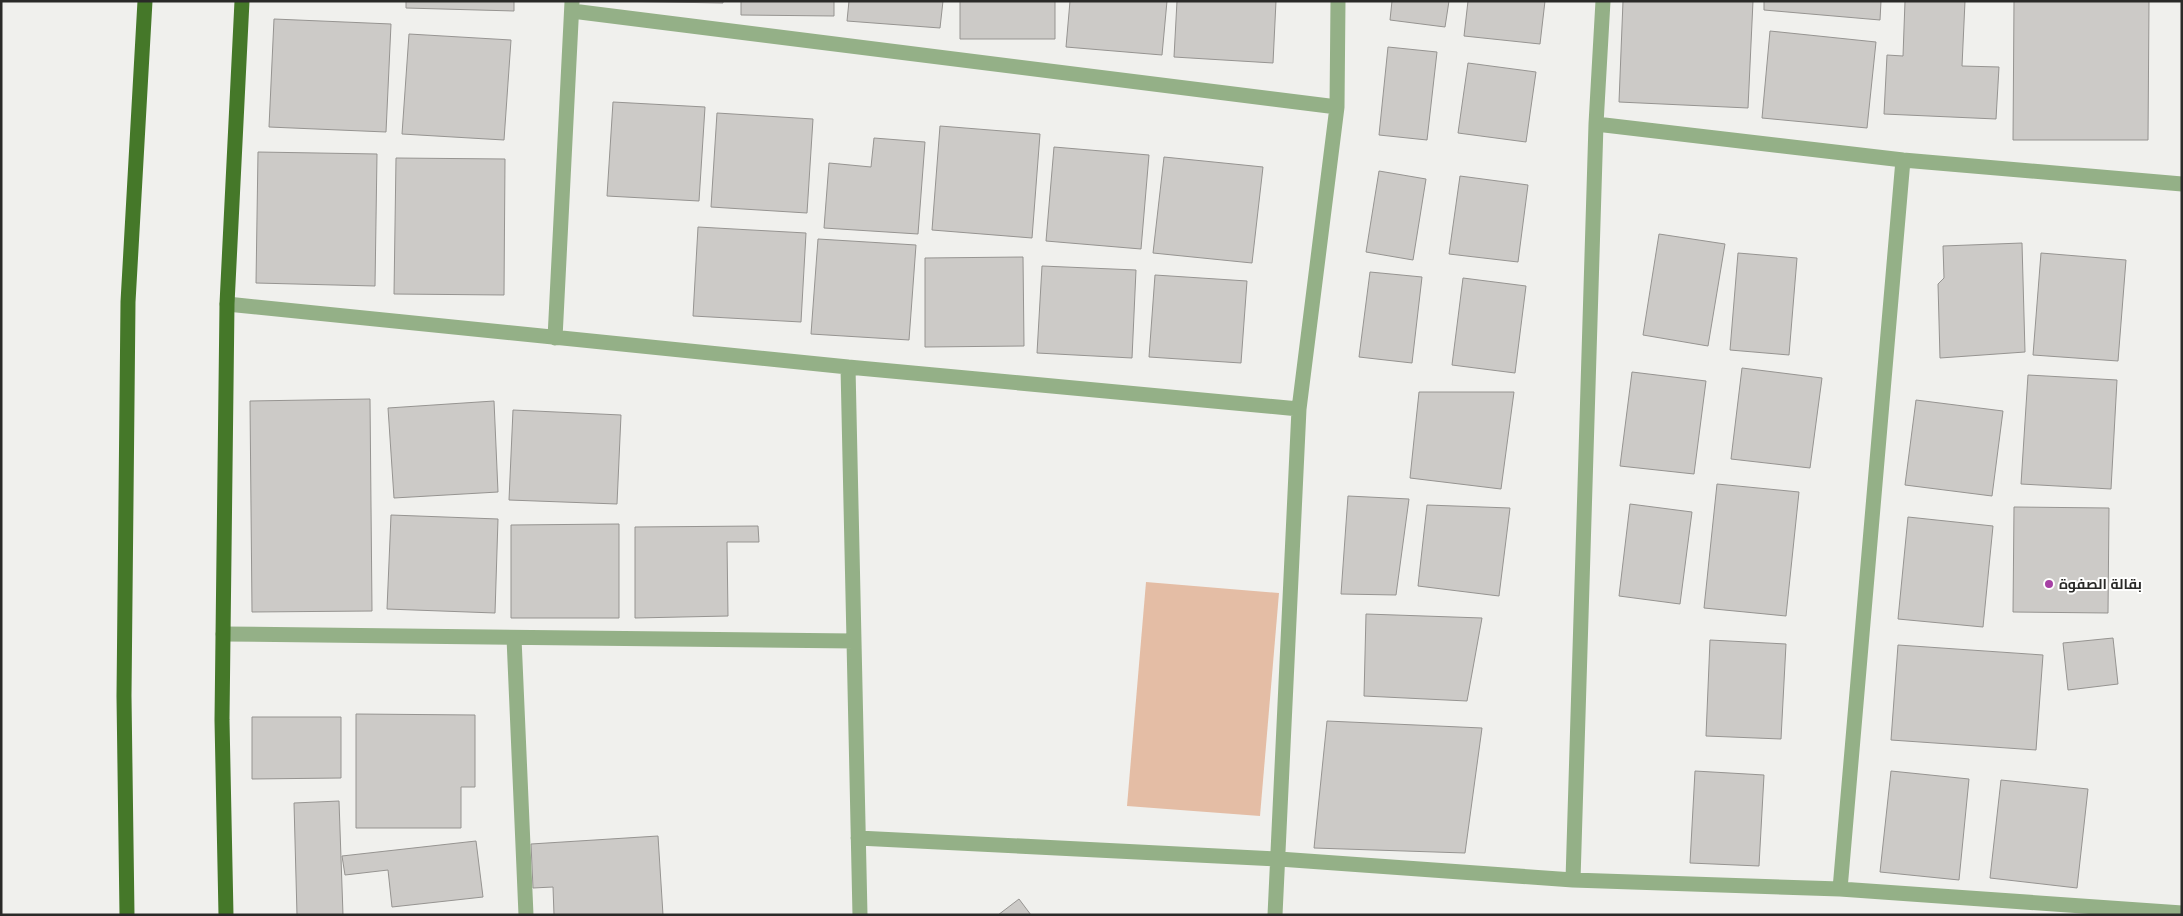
<svg xmlns="http://www.w3.org/2000/svg" width="2183" height="916" font-family="Roboto,Cairo,sans-serif">
<style>
.green{fill:#e4bda5}
.building{fill:#cccac7;stroke:#969491}
.lines{fill:none;stroke-linecap:round;stroke-linejoin:round}
.street{stroke:#94b087;stroke-width:15}
.primary{stroke:#457829;stroke-width:15}
.poi-dot{fill:#a640a4;stroke:#fffffe;stroke-width:2}
.labels{text-anchor:middle;stroke-width:4;stroke-linejoin:round;paint-order:stroke}
.poi-label{font-size:14px;font-weight:bold;fill:#2a2a28;stroke:#fffffe;text-anchor:start}
</style>
<rect width="100%" height="100%" fill="#f0f0ed"/>
<path class="green" d="M 1146,582 L 1279,593 L 1260,816 L 1127,806 Z"/>
<path class="building" d="M 406,1 L 514,1 L 514,11 L 406,8 Z
M 609,1 L 723,1 L 723,3 Z
M 741,1 L 834,1 L 834,16 L 741,15 Z
M 849,1 L 943,1 L 940,28 L 847,21 Z
M 960,1 L 1055,1 L 1055,39 L 960,39 Z
M 1070,1 L 1167,1 L 1162,55 L 1066,47 Z
M 1177,1 L 1276,1 L 1273,63 L 1174,57 Z
M 1392,1 L 1449,1 L 1445,27 L 1390,20 Z
M 1468,1 L 1545,1 L 1540,44 L 1464,36 Z
M 1623,1 L 1753,1 L 1748,108 L 1619,102 Z
M 1764,1 L 1881,1 L 1880,20 L 1764,10 Z
M 1905,1 L 1965,1 L 1962,66 L 1999,67 L 1996,119 L 1884,114 L 1887,55 L 1903,56 Z
M 2014,1 L 2149,1 L 2148,140 L 2013,140 Z
M 274,19 L 391,24 L 386,132 L 269,127 Z
M 1770,31 L 1876,42 L 1867,128 L 1762,118 Z
M 409,34 L 511,40 L 504,140 L 402,134 Z
M 1388,47 L 1437,52 L 1427,140 L 1379,135 Z
M 1468,63 L 1536,72 L 1526,142 L 1458,133 Z
M 613,102 L 705,107 L 699,201 L 607,196 Z
M 717,113 L 813,119 L 807,213 L 711,207 Z
M 940,126 L 1040,134 L 1032,238 L 932,230 Z
M 874,138 L 925,142 L 918,234 L 824,228 L 829,163 L 871,167 Z
M 1054,147 L 1149,155 L 1141,249 L 1046,241 Z
M 258,152 L 377,154 L 375,286 L 256,283 Z
M 1164,157 L 1263,167 L 1252,263 L 1153,253 Z
M 396,158 L 505,159 L 504,295 L 394,294 Z
M 1379,171 L 1426,179 L 1413,260 L 1366,252 Z
M 1460,176 L 1528,185 L 1518,262 L 1449,254 Z
M 698,227 L 806,233 L 801,322 L 693,316 Z
M 1659,234 L 1725,244 L 1708,346 L 1643,335 Z
M 818,239 L 916,245 L 909,340 L 811,334 Z
M 2022,243 L 2025,352 L 1940,358 L 1938,284 L 1944,278 L 1943,246 Z
M 1738,253 L 1797,258 L 1789,355 L 1730,350 Z
M 2041,253 L 2126,260 L 2118,361 L 2033,355 Z
M 1023,257 L 1024,346 L 925,347 L 925,258 Z
M 1042,266 L 1136,270 L 1132,358 L 1037,353 Z
M 1370,272 L 1422,277 L 1412,363 L 1359,357 Z
M 1155,275 L 1247,281 L 1241,363 L 1149,357 Z
M 1463,278 L 1526,286 L 1515,373 L 1452,365 Z
M 1742,368 L 1822,378 L 1810,468 L 1731,459 Z
M 1632,372 L 1706,381 L 1694,474 L 1620,466 Z
M 2028,375 L 2117,380 L 2111,489 L 2021,484 Z
M 1419,392 L 1514,392 L 1501,489 L 1410,478 Z
M 370,399 L 372,611 L 252,612 L 250,401 Z
M 1916,400 L 2003,411 L 1992,496 L 1905,485 Z
M 494,401 L 498,492 L 394,498 L 388,408 Z
M 513,410 L 621,415 L 617,504 L 509,500 Z
M 1717,484 L 1799,492 L 1786,616 L 1704,608 Z
M 1348,496 L 1409,499 L 1396,595 L 1341,594 Z
M 1630,504 L 1692,512 L 1680,604 L 1619,596 Z
M 1427,505 L 1510,508 L 1499,596 L 1418,586 Z
M 2014,507 L 2109,508 L 2108,613 L 2013,612 Z
M 391,515 L 498,519 L 495,613 L 387,609 Z
M 1908,517 L 1993,526 L 1983,627 L 1898,619 Z
M 619,524 L 619,618 L 511,618 L 511,525 Z
M 758,526 L 759,542 L 727,542 L 728,616 L 635,618 L 635,527 Z
M 1366,614 L 1482,618 L 1467,701 L 1364,696 Z
M 2113,638 L 2118,684 L 2068,690 L 2063,643 Z
M 1710,640 L 1786,644 L 1781,739 L 1706,736 Z
M 1898,645 L 2043,655 L 2036,750 L 1891,740 Z
M 356,714 L 475,715 L 475,787 L 461,787 L 461,828 L 356,828 Z
M 252,717 L 341,717 L 341,778 L 252,779 Z
M 1327,721 L 1482,728 L 1465,853 L 1314,848 Z
M 1695,771 L 1764,775 L 1759,866 L 1690,863 Z
M 1891,771 L 1969,779 L 1959,880 L 1880,872 Z
M 2001,780 L 2088,789 L 2077,888 L 1990,878 Z
M 339,801 L 343,915 L 297,915 L 294,803 Z
M 658,836 L 663,915 L 554,915 L 553,887 L 533,888 L 531,844 Z
M 476,841 L 483,897 L 392,907 L 388,870 L 345,875 L 342,856 Z
M 1019,899 L 1031,915 L 998,915 Z"/>
<g class="lines">
<path class="street" d="M 572,11 L 1337,107
M 1596,124 L 1903,160 L 2182,184
M 227,304 L 848,367 L 860,915
M 555,338 L 572,2
M 848,367 L 1299,409
M 223,634 L 854,641
M 514,638 L 526,915
M 858,838 L 1279,859 L 1573,880 L 1840,889 L 2182,913
M 1573,880 L 1596,124 L 1603,1
M 1840,889 L 1903,160
M 1275,915 L 1299,409 L 1337,107 L 1338,1"/>
<path class="primary" d="M 127,915 L 124,696 L 128,302 L 145,1
M 226,915 L 222,720 L 227,304 L 242,1"/>
</g>
<circle class="poi-dot" cx="2049" cy="584" r="5"/>
<g class="labels">
<g class="poi-label">
<text x="2059" y="589">بقالة الصفوة</text>
</g>
</g>
<rect width="2183" height="916" fill="none" stroke="#2a2a28" stroke-width="5"/>
</svg>
